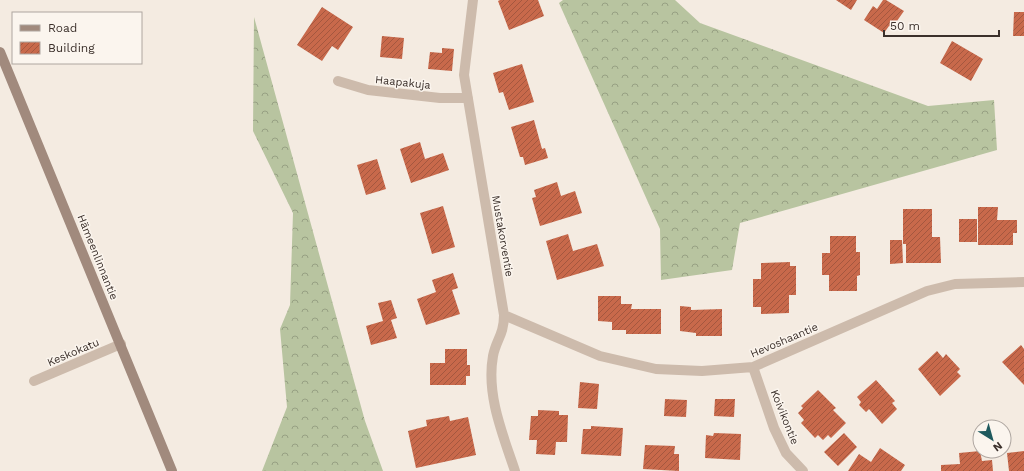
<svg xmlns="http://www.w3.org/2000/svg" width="1024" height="471" font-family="'Work Sans',sans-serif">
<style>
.forest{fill:url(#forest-crowns)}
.building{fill:url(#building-hatch)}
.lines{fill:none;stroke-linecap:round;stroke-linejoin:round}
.minor{stroke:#cdbbac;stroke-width:10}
.secondary{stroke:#a18a7d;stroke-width:10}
.labels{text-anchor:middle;stroke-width:3;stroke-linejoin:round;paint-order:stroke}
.street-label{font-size:11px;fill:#3b302b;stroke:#fbf5ee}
</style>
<defs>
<pattern id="forest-crowns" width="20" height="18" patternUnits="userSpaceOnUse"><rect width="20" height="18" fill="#b8c4a0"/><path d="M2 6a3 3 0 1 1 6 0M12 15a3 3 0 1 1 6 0" fill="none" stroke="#97a083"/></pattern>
<pattern id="building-hatch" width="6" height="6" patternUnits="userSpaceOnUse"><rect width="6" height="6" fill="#c8694b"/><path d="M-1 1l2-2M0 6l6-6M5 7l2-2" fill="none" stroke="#a4573f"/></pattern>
</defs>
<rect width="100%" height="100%" fill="#f4ebe1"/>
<path class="forest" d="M 563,0 L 675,0 L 700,23 L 928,106 L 994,100 L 997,150 L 740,223 L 732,270 L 661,280 L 660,229 L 559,3 Z
M 254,17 L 365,421 L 383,471 L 262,471 L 287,407 L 280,329 L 290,305 L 293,213 L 253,131 Z"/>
<path class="building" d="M 500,0 L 538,0 L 544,16 L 509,30 L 498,1 Z
M 836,0 L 857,0 L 851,10 Z
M 883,0 L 886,0 L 904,11 L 892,28 L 889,26 L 884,33 L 864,20 L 873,6 L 877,9 Z
M 322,7 L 353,27 L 338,50 L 332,46 L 322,61 L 297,45 Z
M 1014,12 L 1024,12 L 1024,36 L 1013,36 Z
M 382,36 L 404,38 L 402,59 L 380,57 Z
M 952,41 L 983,59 L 971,81 L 940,63 Z
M 442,48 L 454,49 L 452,71 L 428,69 L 430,52 L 442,53 Z
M 522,64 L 534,102 L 509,110 L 503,92 L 499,93 L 493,73 Z
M 534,120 L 542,149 L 545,148 L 548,158 L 525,165 L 523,157 L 520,157 L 511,127 Z
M 420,142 L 425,159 L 443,153 L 449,170 L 411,183 L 400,149 Z
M 377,159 L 386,189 L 366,195 L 357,165 Z
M 557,182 L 561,196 L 575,191 L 582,213 L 540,226 L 532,198 L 536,197 L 534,190 Z
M 443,206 L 455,247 L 432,254 L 420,213 Z
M 978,207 L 998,207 L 997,220 L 1017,220 L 1017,233 L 1013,233 L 1013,245 L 978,245 Z
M 903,209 L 932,209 L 932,237 L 940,237 L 941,263 L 906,263 L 906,244 L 903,244 Z
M 959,219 L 977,219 L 977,242 L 959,242 Z
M 568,234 L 573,251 L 597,244 L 604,266 L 557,280 L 546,241 Z
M 830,236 L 856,236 L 856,252 L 860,252 L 860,275 L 857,276 L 857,291 L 829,291 L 829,275 L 822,275 L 822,253 L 830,253 Z
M 890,240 L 902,240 L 903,263 L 890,264 Z
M 790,262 L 790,266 L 796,266 L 796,295 L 789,295 L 789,313 L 761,314 L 761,307 L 753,307 L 753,279 L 761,279 L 761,263 Z
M 453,273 L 458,288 L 452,290 L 460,314 L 426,325 L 417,299 L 436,292 L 432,280 Z
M 598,296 L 621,296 L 621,304 L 632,304 L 631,309 L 661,309 L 661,334 L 626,334 L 626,330 L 612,330 L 612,322 L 598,321 Z
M 391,300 L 397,318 L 391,320 L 397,338 L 371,345 L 366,326 L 383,321 L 378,303 Z
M 680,306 L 691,307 L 691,310 L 722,309 L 722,336 L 696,336 L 696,333 L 680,331 Z
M 1021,345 L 1024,349 L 1024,385 L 1002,362 Z
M 445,349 L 467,349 L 467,365 L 470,365 L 470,376 L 466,376 L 466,385 L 430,385 L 430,363 L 445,363 Z
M 937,351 L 943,358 L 946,354 L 960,369 L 957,372 L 961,376 L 940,396 L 918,369 Z
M 876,380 L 895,401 L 892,403 L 897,409 L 882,424 L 869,409 L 866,412 L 859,405 L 861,402 L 857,397 Z
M 580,382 L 599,384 L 597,409 L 578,408 Z
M 818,390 L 836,408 L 833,410 L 846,423 L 831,438 L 828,435 L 823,440 L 818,435 L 815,438 L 801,423 L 804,420 L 798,413 L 803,408 L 801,406 Z
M 665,399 L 687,400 L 686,417 L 664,416 Z
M 715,399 L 735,399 L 734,417 L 714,416 Z
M 538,410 L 559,411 L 559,415 L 568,415 L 567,442 L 556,442 L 555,455 L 536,454 L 537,440 L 529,440 L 531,416 L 538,416 Z
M 449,416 L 450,421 L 468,417 L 476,455 L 416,468 L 408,431 L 427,426 L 426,420 Z
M 591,426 L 623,428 L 621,456 L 581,454 L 583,429 L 591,429 Z
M 714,433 L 741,434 L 740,460 L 705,458 L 706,435 L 713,436 Z
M 844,433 L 857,447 L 838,466 L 824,452 Z
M 645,445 L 675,446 L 674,454 L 679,454 L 679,471 L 643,469 Z
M 880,448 L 905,465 L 901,471 L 848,471 L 859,454 L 871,462 Z
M 980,451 L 982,461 L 992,460 L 993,471 L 941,471 L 941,465 L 960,464 L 959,453 Z
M 1024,451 L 1024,471 L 1009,471 L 1007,453 Z"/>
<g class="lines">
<path class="minor" d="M 473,0 L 464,75 L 504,315 C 504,335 496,340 493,356 C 486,395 503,435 515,471
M 338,81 L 368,90 L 440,98 L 468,98
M 504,315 L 600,356 L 656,369 L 702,371 L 753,367 L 927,291 L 955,284 L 1024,282
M 753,367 L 774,428 L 786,453 L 803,471
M 34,381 L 121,344"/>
<path class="secondary" d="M 0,52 L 172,471"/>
</g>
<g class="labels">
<g class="street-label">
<text transform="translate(403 82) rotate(6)" y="4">Haapakuja</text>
<text transform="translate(503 236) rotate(80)" y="4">Mustakorventie</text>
<text transform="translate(98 257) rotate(68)" y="4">Hämeenlinnantie</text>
<text transform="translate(784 340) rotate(-23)" y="4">Hevoshaantie</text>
<text transform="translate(73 352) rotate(-23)" y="4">Keskokatu</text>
<text transform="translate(785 417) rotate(68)" y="4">Koivikontie</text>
</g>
</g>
<rect x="12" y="12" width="130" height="52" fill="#fbf5ee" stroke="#aea6a0"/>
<rect x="20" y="25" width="20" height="6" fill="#a18a7d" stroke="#aea6a0"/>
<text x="48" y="32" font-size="12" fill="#3b302b">Road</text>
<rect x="20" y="42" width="20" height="12" fill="url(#building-hatch)" stroke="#aea6a0"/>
<text x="48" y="52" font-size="12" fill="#3b302b">Building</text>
<g transform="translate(992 439) rotate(143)"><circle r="19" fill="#fbf5ee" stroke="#aea6a0"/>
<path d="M0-3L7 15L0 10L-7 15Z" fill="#1f5a5e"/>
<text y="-6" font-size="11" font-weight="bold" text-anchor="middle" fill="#3b302b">N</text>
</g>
<path d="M884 30v6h115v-6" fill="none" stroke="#3b302b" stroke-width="2"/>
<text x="890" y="30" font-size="12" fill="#3b302b" stroke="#fbf5ee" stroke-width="3" paint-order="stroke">50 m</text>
</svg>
